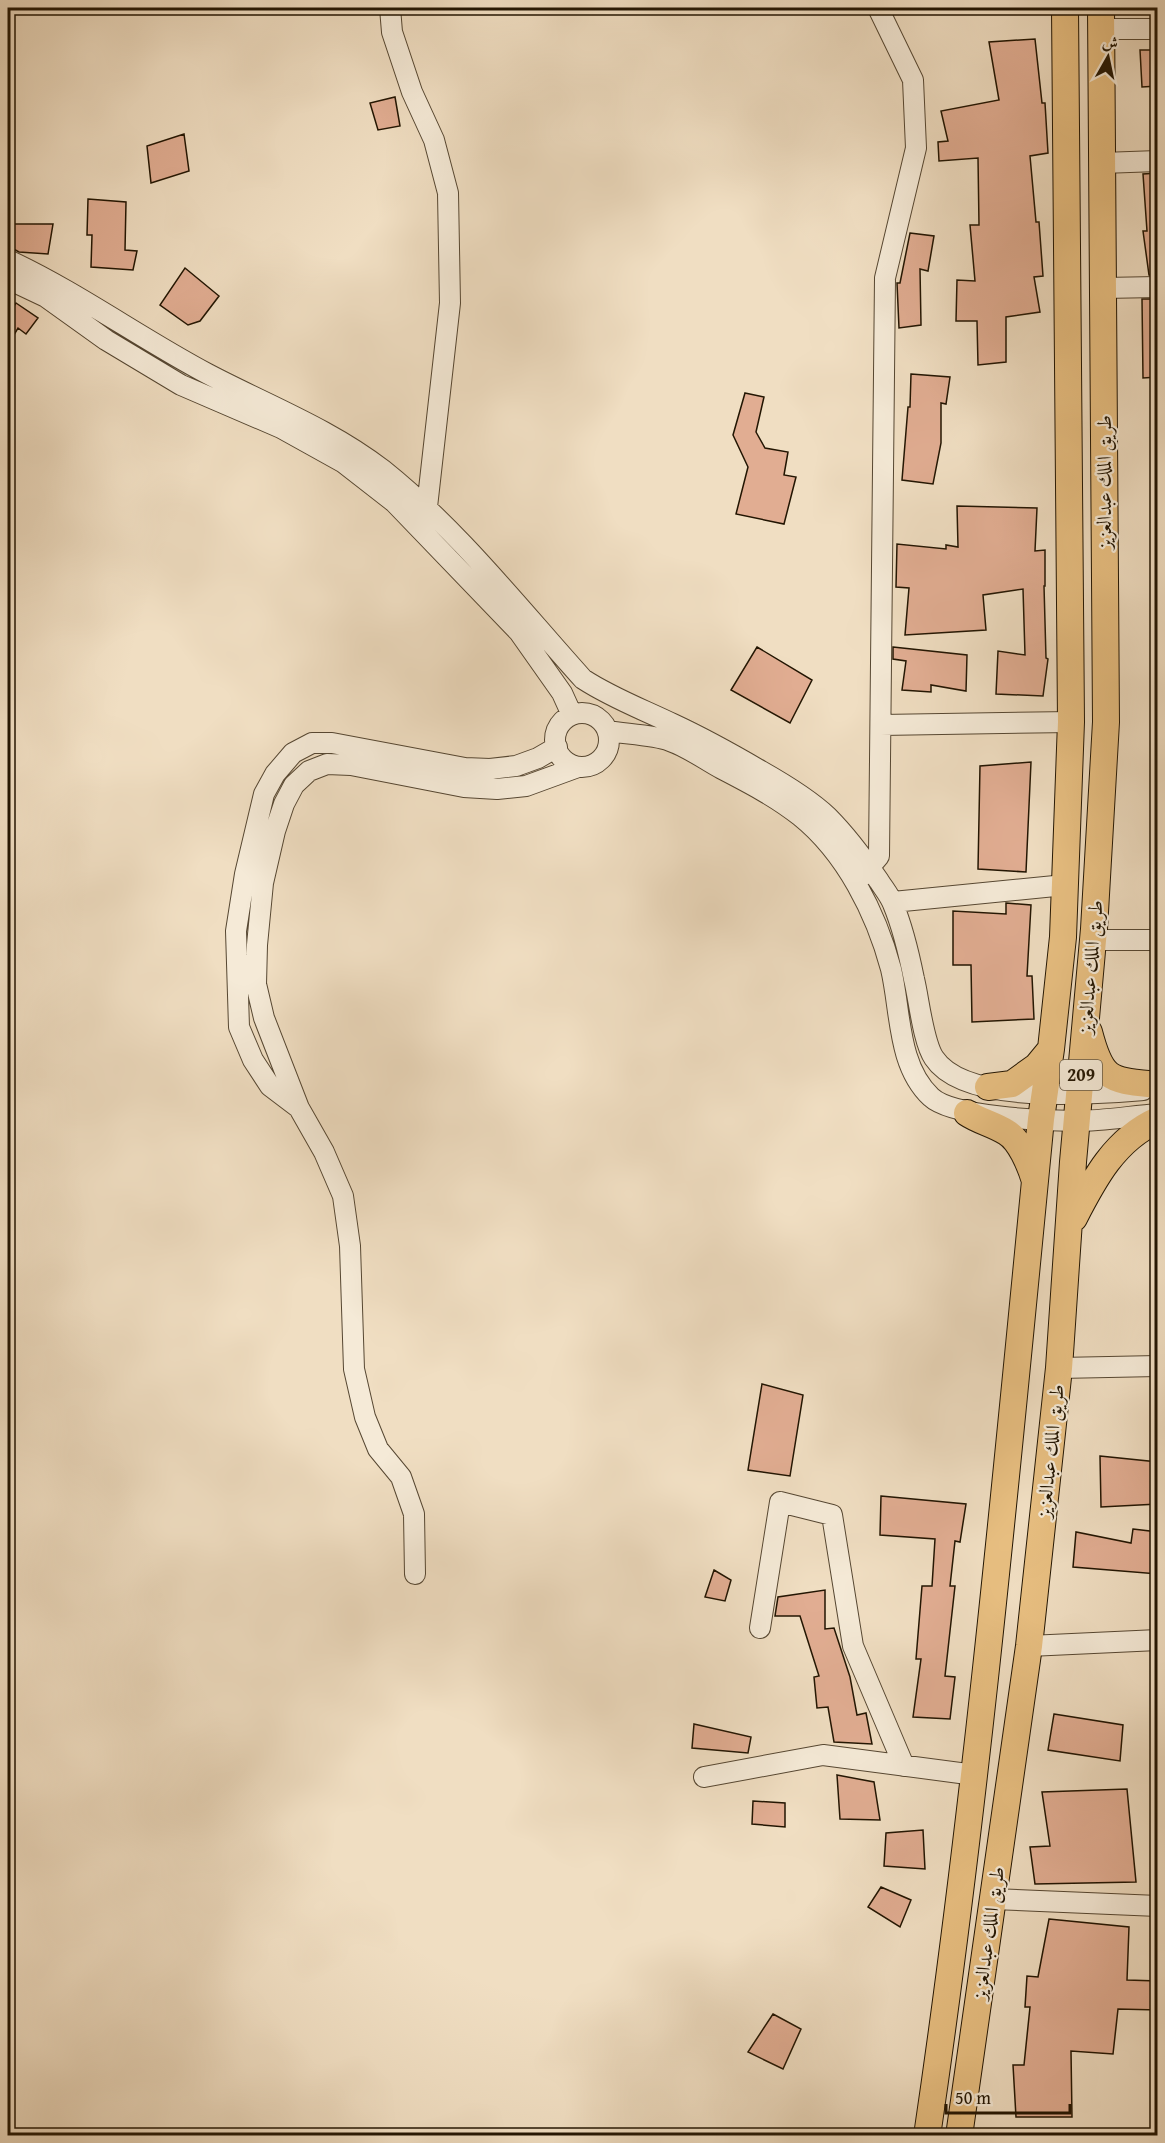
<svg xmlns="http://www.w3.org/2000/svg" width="1165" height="2143" font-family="'Gentium Book Plus',Amiri,serif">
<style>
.building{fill:#e1ad92;stroke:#221502;stroke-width:1.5}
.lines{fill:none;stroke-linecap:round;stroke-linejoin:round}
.minor-casing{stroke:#564732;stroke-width:22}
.major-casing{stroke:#221502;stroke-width:28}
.minor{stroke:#f5ead7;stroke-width:20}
.major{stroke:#e8bf81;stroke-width:26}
.labels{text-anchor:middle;stroke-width:4.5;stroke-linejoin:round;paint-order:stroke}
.shield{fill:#f5ead7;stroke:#615542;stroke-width:1.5}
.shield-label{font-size:18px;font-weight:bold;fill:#221502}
.street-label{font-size:20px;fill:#221502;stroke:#f5ead7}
</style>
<rect width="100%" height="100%" fill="#f0dec2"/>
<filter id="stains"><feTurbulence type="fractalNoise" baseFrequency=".00333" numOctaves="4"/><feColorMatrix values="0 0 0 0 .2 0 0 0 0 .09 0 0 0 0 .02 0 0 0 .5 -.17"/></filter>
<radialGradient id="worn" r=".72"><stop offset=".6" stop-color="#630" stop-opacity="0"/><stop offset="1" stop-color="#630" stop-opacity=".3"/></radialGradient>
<path class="building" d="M 1035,39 L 1042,103 L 1045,103 L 1048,153 L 1030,156 L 1036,222 L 1039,222 L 1043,276 L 1034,277 L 1040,312 L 1006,317 L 1006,362 L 978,365 L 977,321 L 956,321 L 957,280 L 975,281 L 970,225 L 979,225 L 978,158 L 939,161 L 938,142 L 948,141 L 941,111 L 999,100 L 989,42 Z
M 1140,50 L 1158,50 L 1158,86 L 1142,87 Z
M 395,97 L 400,126 L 378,130 L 370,103 Z
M 184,134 L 189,171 L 151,183 L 147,146 Z
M 1158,173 L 1158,231 L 1152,231 L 1158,231 L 1158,275 L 1149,275 L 1143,231 L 1147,231 L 1143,174 Z
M 88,199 L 126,202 L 125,250 L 137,251 L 133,270 L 91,267 L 92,235 L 87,235 Z
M 8,224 L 53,224 L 48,254 L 19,252 L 8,246 Z
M 910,233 L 934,236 L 928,271 L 920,269 L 921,325 L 899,328 L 897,283 L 900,283 Z
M 185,268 L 219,296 L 200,321 L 188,325 L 160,305 Z
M 1142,299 L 1158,299 L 1158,377 L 1143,378 Z
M 16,303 L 38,318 L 26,334 L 18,328 L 8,345 L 8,315 Z
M 911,374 L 950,377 L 946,404 L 941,403 L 941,443 L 933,484 L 902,480 L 908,407 L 910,407 Z
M 745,393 L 764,397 L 756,432 L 765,448 L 788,452 L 784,475 L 796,477 L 784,524 L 736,514 L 748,467 L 733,435 Z
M 957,506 L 1037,508 L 1035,551 L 1045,550 L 1045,586 L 1044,586 L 1046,658 L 1048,659 L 1043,696 L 996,694 L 998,651 L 1025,655 L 1023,589 L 983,595 L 986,630 L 905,635 L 909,588 L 896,587 L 897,544 L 946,549 L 946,545 L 958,547 Z
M 757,647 L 812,680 L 790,723 L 731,690 Z
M 893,647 L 967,655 L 966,691 L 931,685 L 931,692 L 902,690 L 906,661 L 893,659 Z
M 1031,762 L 1026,872 L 978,869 L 980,766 Z
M 1006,903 L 1031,905 L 1027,976 L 1032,976 L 1034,1019 L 972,1022 L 971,965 L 953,965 L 953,911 L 1006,914 Z
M 762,1384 L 803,1395 L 790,1476 L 748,1470 Z
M 1100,1456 L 1158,1462 L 1158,1504 L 1101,1507 Z
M 881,1496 L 966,1504 L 960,1542 L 955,1541 L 950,1586 L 955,1586 L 945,1676 L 955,1677 L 950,1719 L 913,1717 L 921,1659 L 916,1659 L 922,1586 L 932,1586 L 935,1539 L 880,1535 Z
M 1133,1529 L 1158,1532 L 1158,1574 L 1073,1567 L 1076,1532 L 1131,1543 Z
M 714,1570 L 731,1580 L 725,1601 L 705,1597 Z
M 825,1590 L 825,1629 L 834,1628 L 850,1677 L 857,1715 L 866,1713 L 872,1744 L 834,1742 L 828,1707 L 817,1708 L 814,1677 L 819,1676 L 800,1616 L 775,1616 L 778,1597 Z
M 1054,1714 L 1123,1725 L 1120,1761 L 1048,1750 Z
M 694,1724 L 751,1737 L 748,1753 L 692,1748 Z
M 837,1775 L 874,1782 L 880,1820 L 840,1819 Z
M 1127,1789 L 1136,1882 L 1035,1884 L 1030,1847 L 1050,1846 L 1042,1792 Z
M 753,1801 L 785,1803 L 785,1827 L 752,1824 Z
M 923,1830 L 925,1869 L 884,1866 L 886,1833 Z
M 881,1887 L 911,1900 L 900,1927 L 868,1907 Z
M 1049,1919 L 1129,1927 L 1127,1980 L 1158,1981 L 1158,2010 L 1118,2009 L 1113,2054 L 1071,2051 L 1072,2117 L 1016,2117 L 1013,2065 L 1024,2065 L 1030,2007 L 1025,2007 L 1027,1976 L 1038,1977 Z
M 773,2014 L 801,2029 L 783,2069 L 748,2052 Z"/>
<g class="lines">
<g class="minor-casing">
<path id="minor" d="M 390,8 L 392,32 L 412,92 L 434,140 L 448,193 L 450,303 L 427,507
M 1101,29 L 1158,29
M 1102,163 L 1158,161
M 8,260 C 77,292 140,338 208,374 C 267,405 330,429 383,470 C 458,530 519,608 583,679 C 612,698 642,709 673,724 C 703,738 732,754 761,771 C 784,784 809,799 828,817 C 848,837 864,859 879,881 C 884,889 890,896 893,904 C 903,928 909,954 914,979 C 919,999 923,1042 934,1058 C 965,1105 1093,1094 1143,1090
M 8,279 L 46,297 L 106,340 L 181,385 L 281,428 L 344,463 L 394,502 L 519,632 L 562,693 L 572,715
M 1103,288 L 1158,287
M555 740a27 27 0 1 1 54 0a27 27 0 1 1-54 0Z
M 881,725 L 1071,722
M 608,731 C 625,734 655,735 670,741 C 688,747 705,760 722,769 C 749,783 776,797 800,816 C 846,853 876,913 891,969 C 901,1011 897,1065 931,1097 C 952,1117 1045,1121 1076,1121 C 1103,1121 1131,1116 1158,1114
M 856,883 L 879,856 L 885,278 L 916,148 L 913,80 L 878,8
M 893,902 L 1065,885
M 1093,940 L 1158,940
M 299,1108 L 270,1086 L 253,1060 L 239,1027 L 236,931 L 245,874 L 264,794 L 275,774 L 293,753 L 312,743 L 332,743 L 465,768 L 490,769 L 516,766 L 538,758 L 557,747
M 1059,1368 L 1158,1366
M 415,1574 L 414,1514 L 401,1477 L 378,1449 L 365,1417 L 354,1369 L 350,1246 L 343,1196 L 324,1152 L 299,1108 L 264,1018 L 256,984 L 257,945 L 263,883 L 275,831 L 284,804 L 294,785 L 309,771 L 327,764 L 351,765 L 464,787 L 497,789 L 526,786 L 578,767
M 760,1628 L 780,1502 L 832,1515 L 853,1646 L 904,1766
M 1029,1646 L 1158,1640
M 704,1777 L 823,1755 L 975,1775
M 993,1899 L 1158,1906"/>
</g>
<g class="major-casing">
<path id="major" d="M 1089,1032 C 1102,1082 1110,1080 1158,1085
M 988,1087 L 1012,1084 L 1037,1066 L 1051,1049
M 967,1113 C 979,1121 993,1124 1006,1132 C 1020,1140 1030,1165 1035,1181
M 1074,1218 C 1094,1179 1115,1139 1158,1120
M 927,2136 C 977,1798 1008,1458 1041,1119 L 1051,1049 L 1063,937 L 1071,722 L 1065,8
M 959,2136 L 1029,1646 L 1059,1368 L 1073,1162 L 1094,929 L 1106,722 L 1101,8"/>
</g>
<use href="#minor" class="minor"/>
<use href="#major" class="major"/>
</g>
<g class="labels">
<rect class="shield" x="1060" y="1060" width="42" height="30" rx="4.5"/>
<g class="shield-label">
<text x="1081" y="1081">209</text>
</g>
<g class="street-label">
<text transform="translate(1104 482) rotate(-90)" y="7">طريق الملك عبدالعزيز</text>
<text transform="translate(1090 967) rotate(-85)" y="7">طريق الملك عبدالعزيز</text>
<text transform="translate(1050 1451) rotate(-84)" y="7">طريق الملك عبدالعزيز</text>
<text transform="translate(988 1933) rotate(-82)" y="7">طريق الملك عبدالعزيز</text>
</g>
</g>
<rect width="1165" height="2143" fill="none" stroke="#f0dec2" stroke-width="30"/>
<rect x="9" y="9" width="1147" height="2125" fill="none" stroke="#221502" stroke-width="3"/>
<rect x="15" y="15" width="1135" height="2113" fill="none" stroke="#221502" stroke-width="1.5"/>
<g transform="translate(1108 57) rotate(9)" stroke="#f5ead7" stroke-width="4.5" paint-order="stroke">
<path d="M0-4.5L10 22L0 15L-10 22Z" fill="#221502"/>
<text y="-9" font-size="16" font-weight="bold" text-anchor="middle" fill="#221502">ش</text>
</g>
<path d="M946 2104v9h124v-9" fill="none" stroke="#221502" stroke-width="3"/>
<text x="955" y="2104" font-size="18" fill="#221502" stroke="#f5ead7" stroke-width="4.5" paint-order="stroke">50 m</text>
<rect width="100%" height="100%" filter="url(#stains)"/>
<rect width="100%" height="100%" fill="url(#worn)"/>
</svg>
